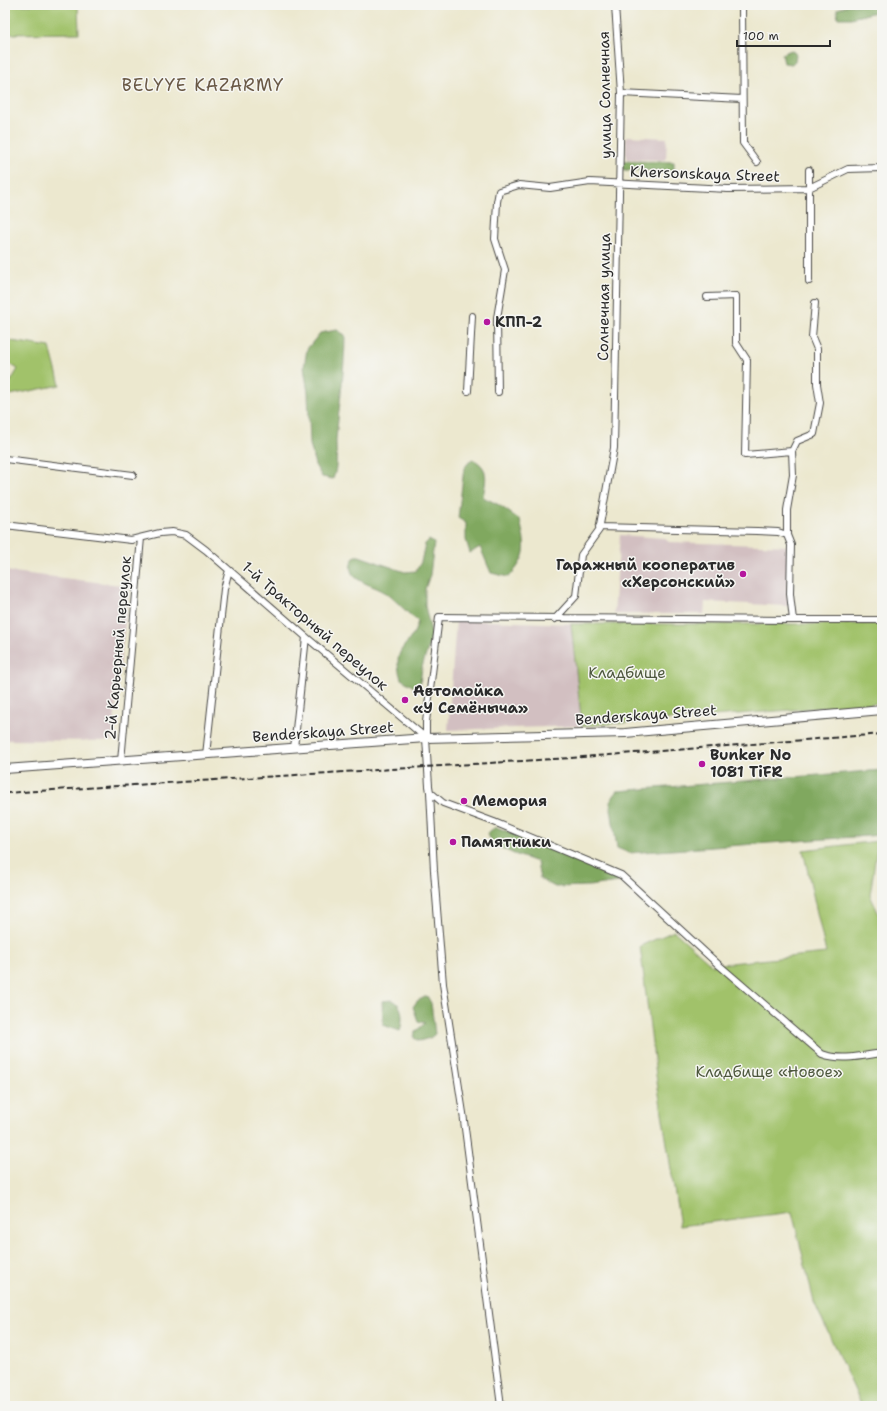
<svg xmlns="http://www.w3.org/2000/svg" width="887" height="1411" font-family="'Shantell Sans',sans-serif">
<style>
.industrial{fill:#d2bfc1}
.green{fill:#a1c26b;stroke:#66764b}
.forest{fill:#80a85f;stroke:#566a45}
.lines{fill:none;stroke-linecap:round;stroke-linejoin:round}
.minor-casing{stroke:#484744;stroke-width:8}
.major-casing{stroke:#484744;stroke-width:10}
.minor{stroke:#fff;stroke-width:6}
.major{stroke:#fff;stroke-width:8}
.rail{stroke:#2b2b2b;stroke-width:2;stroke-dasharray:6 3;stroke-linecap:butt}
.poi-dot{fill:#b5179e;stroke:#f6f6f2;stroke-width:1.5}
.labels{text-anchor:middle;stroke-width:3;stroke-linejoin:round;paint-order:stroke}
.street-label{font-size:15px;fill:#2b2b2b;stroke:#f6f6f2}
.poi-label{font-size:15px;font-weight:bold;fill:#2b2b2b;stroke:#f6f6f2;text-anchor:start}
.park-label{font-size:15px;fill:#4e583e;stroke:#f6f6f2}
.quarter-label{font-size:17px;letter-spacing:1px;fill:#695845;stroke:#f6f6f2}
</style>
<rect width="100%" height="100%" fill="#f6f6f2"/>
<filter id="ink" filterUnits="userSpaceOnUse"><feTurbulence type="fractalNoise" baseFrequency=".025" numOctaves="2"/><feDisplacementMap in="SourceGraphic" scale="8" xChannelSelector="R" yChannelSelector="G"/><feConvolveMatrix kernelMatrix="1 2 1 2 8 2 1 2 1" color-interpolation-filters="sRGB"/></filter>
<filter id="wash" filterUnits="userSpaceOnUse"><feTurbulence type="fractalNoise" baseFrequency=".012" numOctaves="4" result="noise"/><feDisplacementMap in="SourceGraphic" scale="16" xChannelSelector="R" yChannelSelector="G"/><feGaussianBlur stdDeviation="0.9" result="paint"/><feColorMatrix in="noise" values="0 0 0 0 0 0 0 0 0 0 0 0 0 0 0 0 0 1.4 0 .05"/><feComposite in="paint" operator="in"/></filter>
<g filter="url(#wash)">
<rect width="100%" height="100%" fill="#ece8cf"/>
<path class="industrial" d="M 626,136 L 667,138 L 666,160 L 626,159 Z
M 620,535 L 664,538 L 669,542 L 789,546 L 788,606 L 705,602 L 704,614 L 614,614 Z
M 5,571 L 129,586 L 112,741 L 5,740 Z
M 456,620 L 571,624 L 582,726 L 448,730 Z"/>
<path class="green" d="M 5,5 L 78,5 L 79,33 L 5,34 Z
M 5,340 L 50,347 L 60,385 L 5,396 L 5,378 L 11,381 L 18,369 L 5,361 Z
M 571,624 L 882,624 L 882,703 L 582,726 Z
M 878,841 L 870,895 L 882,921 L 882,1406 L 862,1406 L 814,1302 L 792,1212 L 680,1226 L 656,1075 L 640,946 L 674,931 L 712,965 L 826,953 L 803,850 Z"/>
<path class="forest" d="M 849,5 L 874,5 L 876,12 L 851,18 L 838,18 L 837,9 Z
M 791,50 L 796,54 L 795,61 L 792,64 L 784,63 L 782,54 Z
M 624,161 L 674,162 L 674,171 L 623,170 Z
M 337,330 L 345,335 C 345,370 339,405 336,440 C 336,454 338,466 333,479 L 322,477 L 315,465 L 310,444 L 308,393 L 304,367 L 307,349 L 320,333 Z
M 472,459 C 490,467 486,480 483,497 L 499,505 L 520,520 C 526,548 529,555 509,577 L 491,573 L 480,547 L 470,553 L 466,540 L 466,523 L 458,518 L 464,468 Z
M 429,540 L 434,543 L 430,575 L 425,589 L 425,606 L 432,636 L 422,667 L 420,684 L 414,687 L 401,679 C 390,644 412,649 418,621 C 407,614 400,604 390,596 C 380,587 363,585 354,576 C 348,569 351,562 355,556 L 359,556 L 405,572 L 416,571 L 421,562 L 425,544 Z
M 882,770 L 882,835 L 629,853 L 617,848 L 610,802 L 617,791 Z
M 496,827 C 537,843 583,856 619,882 L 589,886 L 555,887 L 540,879 L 537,862 L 514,854 L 493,844 L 487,833 Z
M 427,996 L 431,1003 L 435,1034 L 430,1038 L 419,1041 L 414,1038 L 415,1032 L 425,1023 L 418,1021 L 413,1007 L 417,1001 Z
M 392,1000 C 404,1004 403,1021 400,1031 L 383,1025 L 382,1001 Z"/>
</g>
<g filter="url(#ink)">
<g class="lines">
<g class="minor-casing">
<path id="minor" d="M 742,5 L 743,143 L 757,162
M 621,93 L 742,99
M 809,170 L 809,281
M 707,297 L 736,296 L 736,343 L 747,360 L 745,455 L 792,451
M 815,303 L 812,337 L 817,349 L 817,384 L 820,403 L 814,434 L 797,441 L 792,451 L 793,475 L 787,510 L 787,535 L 791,545 L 790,594 L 793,620 L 439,617 L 426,722 L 426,738 L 429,786 L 430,792 L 443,803 L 494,822 L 621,875 L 720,966 L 822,1054 C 842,1061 861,1056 882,1053
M 468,391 L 472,316
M 498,392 L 497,318 L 505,270 L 495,239 L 497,202 L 499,191 L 519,185 L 550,188 L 590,182 L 728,189 L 809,188 L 848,169 L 882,168
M 5,459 L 133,475
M 5,525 L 131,540 L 160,533 L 172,532 L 186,535 L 206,550 L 306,637 L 426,738
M 599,527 L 757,531 L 778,532 L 787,535
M 555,619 L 576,596 L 581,555 L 599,530 L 614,448 L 621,93 L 615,5
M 793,620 L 882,620
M 294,748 L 306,637
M 206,755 L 224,589 L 229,570
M 121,761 L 141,538
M 430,792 L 434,871 L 443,984 L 463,1113 L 501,1406"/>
</g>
<g class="major-casing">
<path id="major" d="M 5,769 L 426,738 L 625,733 L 882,710"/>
</g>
<use href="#minor" class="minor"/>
<use href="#major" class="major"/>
<path class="rail" d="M 5,793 L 570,758 L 882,734"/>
</g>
</g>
<g class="poi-dot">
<circle cx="487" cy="322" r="4"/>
<circle cx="743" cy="574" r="4"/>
<circle cx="405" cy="700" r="4"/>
<circle cx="702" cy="764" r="4"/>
<circle cx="464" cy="801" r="4"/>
<circle cx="453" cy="842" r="4"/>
</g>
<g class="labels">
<g class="street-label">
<text transform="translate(605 95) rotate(-91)" y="5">улица Солнечная</text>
<text transform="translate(705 174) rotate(2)" y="5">Khersonskaya Street</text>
<text transform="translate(604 297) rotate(-89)" y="5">Солнечная улица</text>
<text transform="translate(315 626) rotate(41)" y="5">1-й Тракторный переулок</text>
<text transform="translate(118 648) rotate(-85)" y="5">2-й Карьерный переулок</text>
<text transform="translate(646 715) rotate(-4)" y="5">Benderskaya Street</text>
<text transform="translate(323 732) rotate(-4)" y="5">Benderskaya Street</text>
</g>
<g class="poi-label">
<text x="495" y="327">КПП-2</text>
<text x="735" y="570" text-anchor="end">Гаражный кооператив<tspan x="735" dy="17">«Херсонский»</tspan></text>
<text x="413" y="696">Автомойка<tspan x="413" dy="17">«У Семёныча»</tspan></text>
<text x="710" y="760">Bunker No<tspan x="710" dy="17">1081 TiFR</tspan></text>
<text x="472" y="806">Мемория</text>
<text x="461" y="847">Памятники</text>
</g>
<g class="park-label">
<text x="627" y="678">Кладбище</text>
<text x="769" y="1077">Кладбище «Новое»</text>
</g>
<g class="quarter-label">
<text x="203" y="91">BELYYE KAZARMY</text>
</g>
</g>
<rect width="887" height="1411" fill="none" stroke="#f6f6f2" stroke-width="20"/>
<path d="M737 40v6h93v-6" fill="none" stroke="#2b2b2b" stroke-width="2"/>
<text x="743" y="40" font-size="12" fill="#2b2b2b" stroke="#f6f6f2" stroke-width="3" paint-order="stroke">100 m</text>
</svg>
